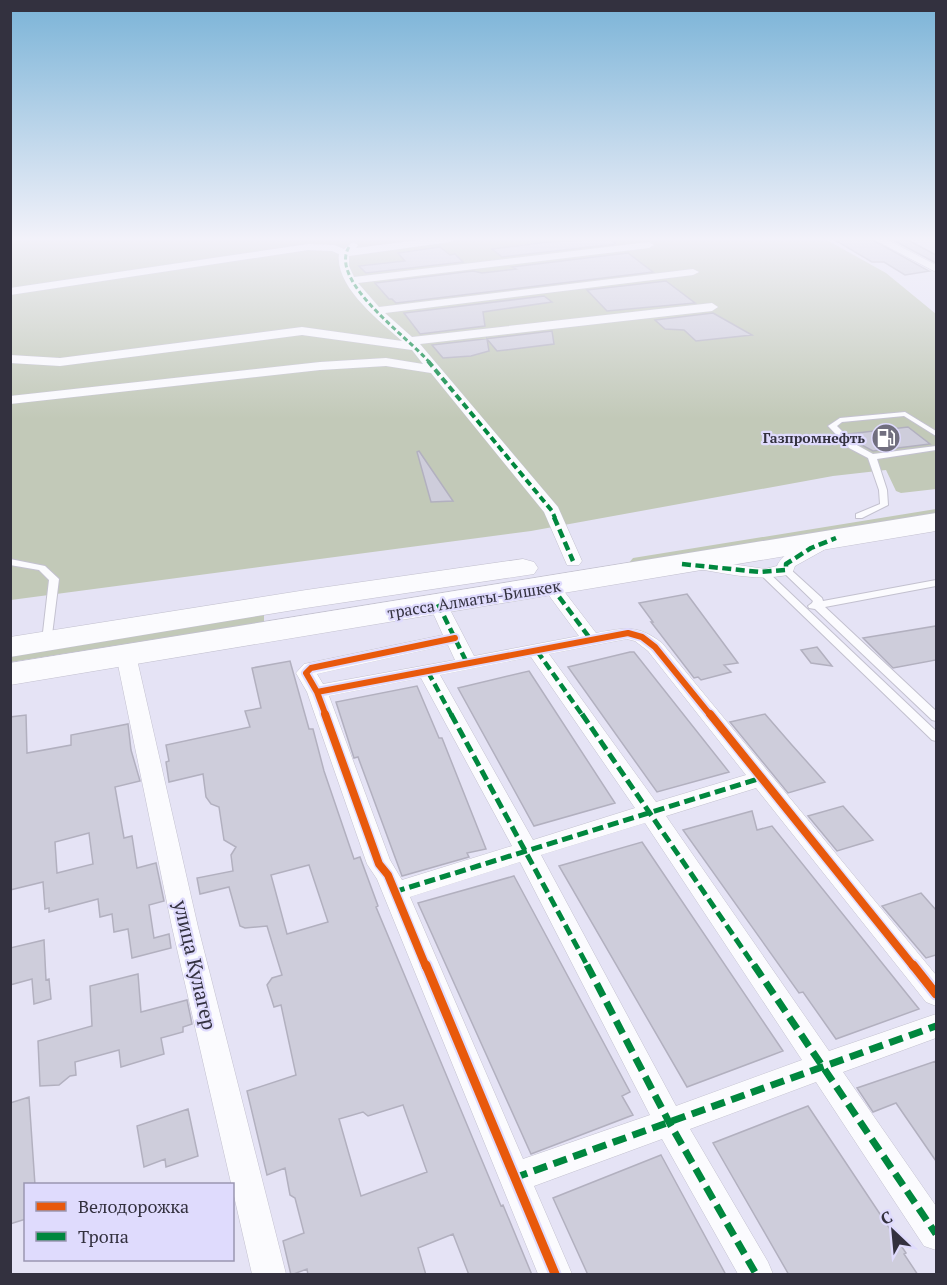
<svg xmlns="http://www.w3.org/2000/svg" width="947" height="1285" font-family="'PT Serif',serif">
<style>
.green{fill:#c2c9b8}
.building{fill:#cecddb;stroke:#b2b0bf;stroke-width:1.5;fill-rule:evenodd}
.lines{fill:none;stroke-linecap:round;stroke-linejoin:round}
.service-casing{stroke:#c3c1cf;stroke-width:2}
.minor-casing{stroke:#c3c1cf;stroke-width:1}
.trunk-casing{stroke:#c3c1cf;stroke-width:1}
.service{fill:#fbfbfe;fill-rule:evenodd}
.minor{fill:#fbfbfe;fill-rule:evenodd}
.trunk{fill:#fbfbfe;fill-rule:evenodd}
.quiet-far4{stroke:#00873e;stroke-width:3;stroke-dasharray:5 3;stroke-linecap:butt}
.quiet-far3{stroke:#00873e;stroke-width:4;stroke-dasharray:7 4;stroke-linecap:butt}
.quiet-far2{stroke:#00873e;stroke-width:4.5;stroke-dasharray:9 4.5;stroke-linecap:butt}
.quiet-far1{stroke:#00873e;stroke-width:5;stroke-dasharray:11 5;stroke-linecap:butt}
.quiet{stroke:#00873e;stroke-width:7;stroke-dasharray:14 7;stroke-linecap:butt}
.cycleway-far2-casing{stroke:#dfdbfd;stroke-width:10}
.cycleway-far1-casing{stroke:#dfdbfd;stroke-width:11}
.cycleway-casing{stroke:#dfdbfd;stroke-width:13}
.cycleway-far2{stroke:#e8590c;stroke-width:6}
.cycleway-far1{stroke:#e8590c;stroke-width:8}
.cycleway{stroke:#e8590c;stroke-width:9}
.labels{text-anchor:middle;stroke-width:4.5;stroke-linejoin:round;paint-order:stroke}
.far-poi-label{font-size:14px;font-weight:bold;fill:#33313f;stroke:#dfdbfd;text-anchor:end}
.street-label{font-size:16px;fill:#33313f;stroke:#dfdbfd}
.near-street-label{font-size:20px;fill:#33313f;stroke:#dfdbfd}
</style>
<rect width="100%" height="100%" fill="#e5e3f5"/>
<path class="green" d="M 10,239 L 825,239 L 886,273 L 936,314 L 936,489 L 901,493 L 896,491 L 886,470 L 833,476 L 531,531 L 11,600 Z
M 936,509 L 936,514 L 628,564 L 633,558 Z
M 264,615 L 264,623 L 11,662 L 11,654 Z"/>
<path class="building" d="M 610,239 L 616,244 L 502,257 L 492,249 L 549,242 Z
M 833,239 L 871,239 L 929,271 L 905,275 L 884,262 L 872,262 Z
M 891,239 L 906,239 L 936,255 L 936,263 Z
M 440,247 L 450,255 L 455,254 L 463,262 L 366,273 L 359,266 L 405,261 L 398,253 Z
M 628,253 L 653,272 L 396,303 L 392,299 L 389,299 L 375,283 L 473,271 L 482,273 L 516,269 L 512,267 Z
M 666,281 L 695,303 L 607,311 L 587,290 Z
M 544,296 L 552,302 L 483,312 L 485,326 L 420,334 L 404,313 Z
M 713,313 L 752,335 L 696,341 L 684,330 L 665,329 L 655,320 Z
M 552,331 L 554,344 L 497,351 L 487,339 L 489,351 L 471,356 L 443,358 L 432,345 Z
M 908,427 L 930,444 L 873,451 L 856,442 L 848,434 Z
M 419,451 L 453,501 L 431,502 L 417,452 Z
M 687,594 L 738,663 L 724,665 L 731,672 L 701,680 L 698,677 L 694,678 L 651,622 L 653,622 L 639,603 Z
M 936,626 L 936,660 L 893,668 L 863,638 Z
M 817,647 L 832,666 L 811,663 L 801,650 Z
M 630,652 L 634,652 L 729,772 L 657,792 L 568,667 Z
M 290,661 L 309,729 L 313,729 L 324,771 L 354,859 L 360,857 L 378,906 L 376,907 L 501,1206 L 503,1205 L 532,1275 L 469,1275 L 453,1234 L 418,1248 L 426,1275 L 308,1275 L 307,1269 L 291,1275 L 283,1241 L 304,1233 L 295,1198 L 290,1195 L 285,1168 L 267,1175 L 247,1091 L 296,1075 L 281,1005 L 274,1007 L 267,985 L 272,978 L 282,975 L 267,926 L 245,928 L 240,926 L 229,887 L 200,894 L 197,878 L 233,871 L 231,855 L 236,847 L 224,840 L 219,807 L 211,804 L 206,797 L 203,774 L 169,782 L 166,762 L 169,761 L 166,745 L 250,727 L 245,711 L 261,708 L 252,668 ZM 309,865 L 328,922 L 287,934 L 271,875 ZM 403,1105 L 427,1172 L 361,1196 L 339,1119 L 363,1112 L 368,1116 Z
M 529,671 L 615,803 L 534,826 L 458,688 Z
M 417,686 L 439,738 L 442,738 L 486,849 L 467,853 L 469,857 L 402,876 L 358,757 L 354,758 L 336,702 Z
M 765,714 L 791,744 L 825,782 L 788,793 L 730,722 Z
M 26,715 L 27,753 L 71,745 L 71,735 L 128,724 L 131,750 L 140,781 L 115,787 L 124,838 L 132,836 L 137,868 L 156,863 L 164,901 L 149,905 L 154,938 L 169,934 L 171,948 L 132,958 L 128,929 L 114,932 L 112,914 L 100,917 L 98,899 L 49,912 L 49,908 L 45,909 L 43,882 L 10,890 L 10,717 ZM 89,833 L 93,864 L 57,873 L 55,842 Z
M 843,806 L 873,840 L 837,851 L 808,816 Z
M 752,811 L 757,830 L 772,826 L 919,1009 L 836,1039 L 803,992 L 799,993 L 683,830 Z
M 642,842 L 783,1051 L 687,1087 L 559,866 Z
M 514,876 L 630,1092 L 622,1096 L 633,1115 L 531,1154 L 418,903 Z
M 921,893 L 936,910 L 936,955 L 926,958 L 882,906 Z
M 44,940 L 46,980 L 49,979 L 51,999 L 34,1004 L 32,979 L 10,985 L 10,948 Z
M 138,974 L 141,1012 L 187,1000 L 192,1024 L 183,1027 L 183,1032 L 161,1038 L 164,1054 L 121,1067 L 119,1050 L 75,1062 L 76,1075 L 70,1076 L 59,1085 L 40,1086 L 38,1041 L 92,1026 L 90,986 Z
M 936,1061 L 936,1161 L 896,1103 L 873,1112 L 857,1088 Z
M 29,1097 L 35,1185 L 26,1185 L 26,1219 L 10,1224 L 10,1103 Z
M 808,1106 L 906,1253 L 904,1254 L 918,1275 L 789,1275 L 713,1143 Z
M 188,1109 L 198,1156 L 166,1167 L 165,1159 L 144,1167 L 137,1126 Z
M 661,1155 L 726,1275 L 588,1275 L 553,1198 Z"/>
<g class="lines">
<g class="service-casing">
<path id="service" d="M 905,412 L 936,431 L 936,436 L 904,416 L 842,422 L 837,426 L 855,444 L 873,454 L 936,446 L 936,450 L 877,459 L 887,490 L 888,505 L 862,518 L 856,518 L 856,514 L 880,504 L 879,490 L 868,458 L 849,448 L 828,426 L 840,418 Z
M 10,559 L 45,566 L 59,579 L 51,643 L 47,644 L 42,641 L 49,580 L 39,570 L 10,565 Z
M 786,567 L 789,568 L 822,598 L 823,601 L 936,580 L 936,586 L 825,607 L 936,711 L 936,721 L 932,720 L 815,609 L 809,608 L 808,606 L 812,603 L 813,601 L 783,572 L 781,570 Z
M 765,571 L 768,572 L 936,731 L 936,741 L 932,740 L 762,576 L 760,574 Z"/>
</g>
<g class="minor-casing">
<path id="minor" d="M 427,239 L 455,239 L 450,242 L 349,256 L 349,266 L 354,277 L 649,242 L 654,245 L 649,248 L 358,283 L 379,307 L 693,269 L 699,272 L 693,275 L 385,313 L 412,337 L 712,303 L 718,307 L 712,311 L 420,344 L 558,507 L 582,561 L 579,565 L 567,565 L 544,512 L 431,373 L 386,366 L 320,370 L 10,404 L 10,396 L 320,362 L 386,358 L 423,364 L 412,350 L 302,335 L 60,366 L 10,363 L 10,355 L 60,358 L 302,327 L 402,341 C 380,321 335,287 339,254 L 332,251 L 308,250 L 10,295 L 10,288 L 308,244 L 334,245 L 344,249 L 353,242 L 358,245 L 356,248 Z
M 873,239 L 886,239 L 936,265 L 936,272 Z
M 825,537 L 831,538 L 834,542 L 831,546 L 795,566 L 792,574 C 759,582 731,574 697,569 L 691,568 L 688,564 L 691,560 L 697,559 L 765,569 L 777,566 C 782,552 811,540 825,537 Z
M 551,581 L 557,582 L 596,633 C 625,628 637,624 662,643 L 936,975 L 936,1006 L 926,1002 L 756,788 L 666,816 L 829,1051 L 936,1014 L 936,1038 L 843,1072 L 936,1206 L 936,1250 L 924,1246 L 816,1082 L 690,1129 L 768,1262 L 773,1274 L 738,1274 L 662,1139 L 534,1186 L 572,1274 L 538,1274 L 377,879 L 367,864 L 307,692 L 296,673 L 304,664 L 443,635 L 429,604 L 431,600 L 445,600 L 447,604 L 474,656 L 579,636 L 542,586 L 545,582 ZM 627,639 L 635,641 L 648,651 L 746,775 L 656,802 L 549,654 ZM 448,645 L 455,660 L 323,684 L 317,674 ZM 531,657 L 635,808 L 533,840 L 440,675 ZM 421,678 L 512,846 L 402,880 L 390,860 L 329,696 ZM 645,823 L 802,1060 L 676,1106 L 541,855 ZM 520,862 L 650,1115 L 523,1159 L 410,897 Z
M 126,649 L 133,651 L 136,655 L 198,927 L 286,1274 L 252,1274 L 172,927 L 116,655 L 119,651 Z"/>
</g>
<g class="trunk-casing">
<path id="trunk" d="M 936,513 L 936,531 L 10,685 L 10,663 Z
M 523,559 L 534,562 L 538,568 L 534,574 L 306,608 L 10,657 L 10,637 L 306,590 Z"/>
</g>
<use href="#service" class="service"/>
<use href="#minor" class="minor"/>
<use href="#trunk" class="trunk"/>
<path class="quiet-far4" d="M 349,247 C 328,281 408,337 429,362"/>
<path class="quiet-far3" d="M 428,361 L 552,511 L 555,518"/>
<path class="quiet-far2" d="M 554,517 L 573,561
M 682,564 L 760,572 L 786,570 L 786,564 L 811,548 L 836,538
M 551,586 L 592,641
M 438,604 L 468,665
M 537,651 L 583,716
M 428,672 L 452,716"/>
<path class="quiet-far1" d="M 451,714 L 588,967
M 582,714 L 755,967
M 394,892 L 761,778"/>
<path class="quiet" d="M 587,965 L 670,1124 L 756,1274
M 754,965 L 936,1234
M 514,1178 L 936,1026"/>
<g class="cycleway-far2-casing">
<path id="cycleway-far2" d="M 317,692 L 628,633 L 642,637 L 655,647 L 711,716
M 326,716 L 317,692 L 306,673 L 311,668 L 455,638"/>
</g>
<g class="cycleway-far1-casing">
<path id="cycleway-far1" d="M 325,714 L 379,864 L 388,875 L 426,967
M 710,714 L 914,967"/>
</g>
<g class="cycleway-casing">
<path id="cycleway" d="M 426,965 L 555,1274
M 913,965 L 936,994"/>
</g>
<use href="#cycleway-far2" class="cycleway-far2"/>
<use href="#cycleway-far1" class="cycleway-far1"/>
<use href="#cycleway" class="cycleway"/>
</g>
<linearGradient id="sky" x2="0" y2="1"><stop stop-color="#7ab3d7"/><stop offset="0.57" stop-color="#f3f2fa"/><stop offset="1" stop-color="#f3f2fa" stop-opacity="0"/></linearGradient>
<rect width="947" height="419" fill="url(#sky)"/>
<defs>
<g id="fuel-disc" transform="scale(1.5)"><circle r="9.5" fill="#716f7f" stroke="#dfdbfd"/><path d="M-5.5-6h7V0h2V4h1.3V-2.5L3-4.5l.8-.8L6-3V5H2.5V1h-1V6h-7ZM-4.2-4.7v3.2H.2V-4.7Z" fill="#fff"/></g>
</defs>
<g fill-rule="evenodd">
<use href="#fuel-disc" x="886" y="438"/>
</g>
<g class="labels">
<g class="far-poi-label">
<text x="865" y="443">Газпромнефть</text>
</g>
<g class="street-label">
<text transform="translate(474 599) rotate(-9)" y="6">трасса Алматы-Бишкек</text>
</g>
<g class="near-street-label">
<text transform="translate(195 965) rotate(77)" y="7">улица Кулагер</text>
</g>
</g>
<rect width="947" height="1285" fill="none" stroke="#33313f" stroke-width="24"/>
<rect x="24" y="1183" width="210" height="78" fill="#dfdbfd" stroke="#9a97b1" stroke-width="1.5"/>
<rect x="36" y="1202" width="30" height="9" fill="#e8590c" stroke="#9a97b1" stroke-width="1.5"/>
<text x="78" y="1213" font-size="18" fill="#33313f">Велодорожка</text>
<rect x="36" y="1232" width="30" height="9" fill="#00873e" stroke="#9a97b1" stroke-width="1.5"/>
<text x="78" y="1243" font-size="18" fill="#33313f">Тропа</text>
<g transform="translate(893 1231) rotate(334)" stroke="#dfdbfd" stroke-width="4.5" paint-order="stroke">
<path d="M0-4.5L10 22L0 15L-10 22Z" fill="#33313f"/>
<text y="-9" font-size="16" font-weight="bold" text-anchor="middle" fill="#33313f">С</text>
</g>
</svg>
